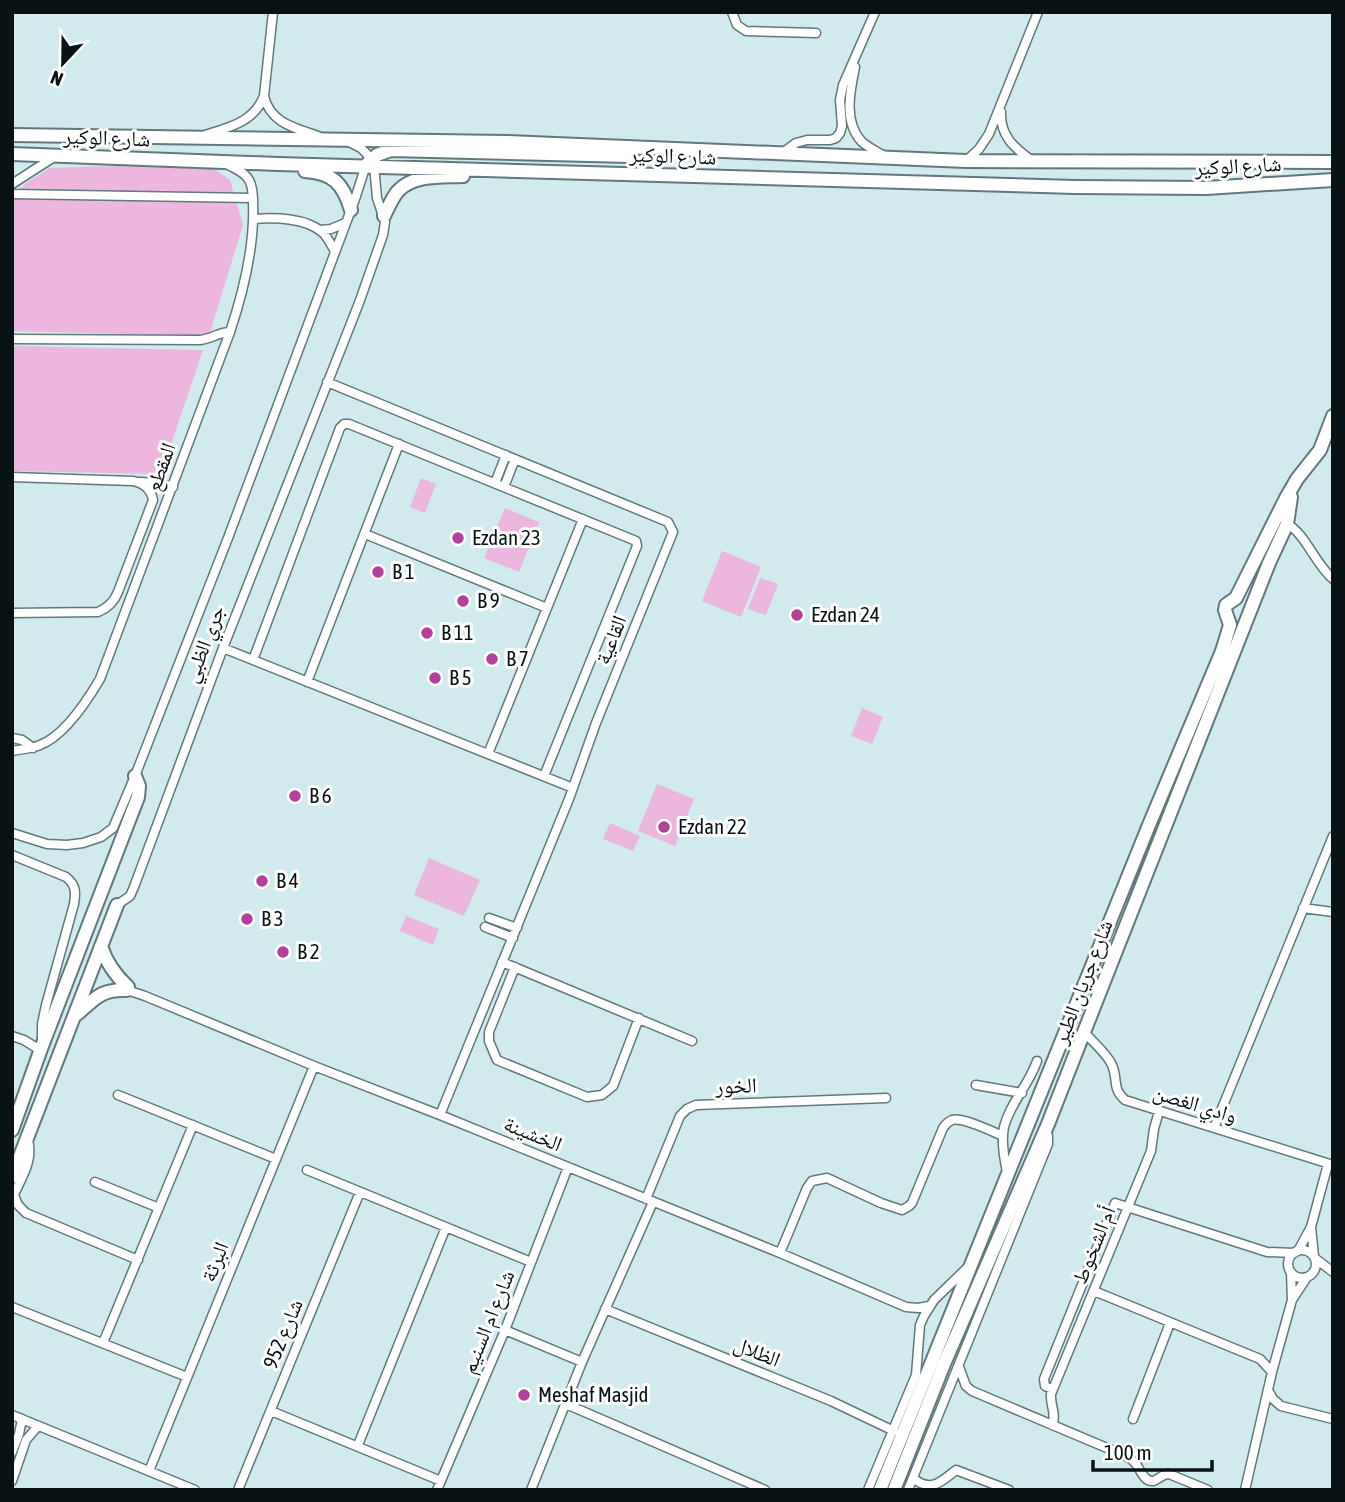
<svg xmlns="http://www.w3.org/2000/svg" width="1345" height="1502" font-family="'Asap Condensed','Noto Naskh Arabic',sans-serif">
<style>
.green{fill:#ecb6de}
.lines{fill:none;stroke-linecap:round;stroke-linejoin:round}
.street-casing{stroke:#61787c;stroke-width:11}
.secondary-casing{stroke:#61787c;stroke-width:16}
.street{stroke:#fff;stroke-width:8}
.secondary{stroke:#fff;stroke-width:12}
.poi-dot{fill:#b2409c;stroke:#fff;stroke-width:2.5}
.labels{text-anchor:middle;stroke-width:6;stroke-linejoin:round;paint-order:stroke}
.street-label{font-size:21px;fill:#091214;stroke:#fff}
.poi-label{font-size:21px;fill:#091214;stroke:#fff;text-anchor:start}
</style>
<rect width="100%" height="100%" fill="#d0eaee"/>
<path class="green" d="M 206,163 L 230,180 L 243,225 L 209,336 L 12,331 L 12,199 L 26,183 L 50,168 Z
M 12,346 L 203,350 L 161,474 L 12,471 Z
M 421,478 L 436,484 L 425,513 L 410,507 Z
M 505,508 L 539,522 L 519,572 L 484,558 Z
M 722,551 L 761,567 L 741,617 L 702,601 Z
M 760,578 L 778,584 L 766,615 L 748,609 Z
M 862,708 L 883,717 L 872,744 L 851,736 Z
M 657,784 L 694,799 L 675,846 L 638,831 Z
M 610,823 L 640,836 L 633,851 L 603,839 Z
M 429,858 L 480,880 L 464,916 L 414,895 Z
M 406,916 L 439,929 L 433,945 L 400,931 Z"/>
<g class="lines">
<g class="street-casing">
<path id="street" d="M 732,12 L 737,25 L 746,31 L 816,33
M 855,67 C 850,91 843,122 862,142 C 869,148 878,152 886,157
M 264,96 C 270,123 295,128 318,136
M 1001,112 C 1000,135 1013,147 1031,160
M 205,135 C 230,127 254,122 264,96 L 273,12
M 781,154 L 796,143 L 807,140 L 830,140 L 836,138 L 840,133 L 842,126 L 840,100 L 843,85 L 875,12
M 966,161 L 979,149 L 989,134 L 1038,12
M 12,184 L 54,157
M 12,194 L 253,198
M 254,219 C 274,217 306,218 322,232 C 328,237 331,245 335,251
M 320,230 L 331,229 L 345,223
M 12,339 L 200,340 C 211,339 219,332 230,332
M 327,382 L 668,522 L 673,532 L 596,723 L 569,799 L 440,1115
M 12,477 L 133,481 C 144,483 151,489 153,500 L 118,592 C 114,602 108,608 98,612 L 12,613
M 141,482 L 156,483 L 173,487
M 495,483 L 506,455
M 504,487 L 515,459
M 1287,524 C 1305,533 1315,564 1333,579
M 365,534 L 547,608
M 223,648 L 573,788
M 253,660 L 340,428 L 344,424 L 349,424 L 636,541 L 637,546 L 544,776
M 307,682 L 399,444
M 12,738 L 22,740 L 33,748
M 12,751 C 21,749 31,749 40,745 C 64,736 87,701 100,679 L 230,332 C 244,290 255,246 253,202 C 253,195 253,187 249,180 C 245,172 235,169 227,164
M 488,754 L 583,519
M 12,833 L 47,844 L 67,845 L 83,843 L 101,837 L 113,828 L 135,776 L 228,538 L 355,199 L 366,165
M 12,855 L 66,877 C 76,885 76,892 74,904 L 46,1005 L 42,1024 L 42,1039
M 117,905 L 130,896 L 134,887 L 223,648 L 359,303 L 383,235 L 385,222 L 377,198 L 374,165 L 367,154 L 361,148 L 349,142
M 1303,908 L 1333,912
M 489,918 L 517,928
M 485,927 L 513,938
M 502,962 L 692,1041
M 515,967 L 489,1032 L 489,1041 L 497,1060 L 587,1097 L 602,1095 L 613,1086 L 639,1018
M 127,990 L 145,996 L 314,1066 L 440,1115 L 780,1253 L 906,1307 L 918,1308 L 929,1306
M 1084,1032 C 1093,1042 1105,1052 1111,1063 C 1119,1078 1111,1088 1125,1100 L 1333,1165
M 12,1036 L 24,1040 L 40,1050
M 976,1085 L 1022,1093
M 118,1095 L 276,1159
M 1214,1128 L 1333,836
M 307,1170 L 531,1262
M 1007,1172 C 1004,1158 1001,1141 1004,1127 C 1010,1103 1029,1085 1037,1061
M 95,1182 L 159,1208
M 14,1195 L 18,1205 L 26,1213 L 138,1260
M 12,1199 C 20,1180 34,1161 28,1140
M 646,1199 L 680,1116 L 687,1109 L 696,1105 L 886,1098
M 1311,1227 L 1314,1256
M1288 1264a14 14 0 1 1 28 0a14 14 0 1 1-28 0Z
M 1298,1251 L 1311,1227 L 1328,1164
M 780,1253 L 807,1188 L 812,1181 L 827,1178 L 881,1203 L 902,1210 L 909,1206 L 912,1203 L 943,1128 C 946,1124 947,1122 952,1120 C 963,1117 991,1131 1003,1136
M 1316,1259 L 1333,1272
M 1291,1272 L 1292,1300
M 1094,1291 L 1260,1359 L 1272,1372
M 12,1307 L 187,1377
M 605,1309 L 831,1401 L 894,1431
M 505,1330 L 582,1362
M 103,1343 L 193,1125
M 959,1367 L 966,1386 L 972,1391 L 1126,1456 C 1131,1459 1132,1459 1136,1464 C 1140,1469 1144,1482 1153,1481 C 1158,1480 1162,1474 1169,1474 L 1208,1490
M 1053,1389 L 1045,1386 L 1044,1379 L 1115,1203 L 1267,1252 L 1294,1253
M 1268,1390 L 1273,1399 L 1281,1406 L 1333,1419
M 566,1404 L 765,1490
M 271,1411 L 441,1481
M 12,1415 L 195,1490
M 1133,1419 L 1170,1323
M 1052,1425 C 1057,1414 1050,1406 1051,1394 L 1151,1151 L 1154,1129 L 1159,1111
M 358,1445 L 446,1227
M 12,1452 L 19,1434 L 22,1419
M 149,1471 L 314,1066
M 913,1478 C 931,1493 941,1482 956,1470 L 1009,1490
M 12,1481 L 26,1440 L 38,1426
M 238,1490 L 360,1192
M 437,1490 L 505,1330 L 568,1167
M 531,1490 L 582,1362 L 653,1202
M 868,1490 L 916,1375 L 920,1325 L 924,1316 L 934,1300 L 968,1267
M 908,1490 L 1048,1144 L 1048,1136 L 1045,1130
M 1245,1490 L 1272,1372 L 1292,1300 L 1307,1277"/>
</g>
<g class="secondary-casing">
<path id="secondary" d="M 12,135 L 507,142 L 966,161 L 1333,162
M 12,154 L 278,164 L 1075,187 L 1206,188 L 1333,180
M 366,165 L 377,155 L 391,150 L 630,156
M 305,171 C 333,173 343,183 351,210
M 384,216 C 388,208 392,198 398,191 C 414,174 442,177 463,176
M 101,946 C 106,962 115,975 128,987
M 76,1015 C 95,999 100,989 127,990
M 12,1130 L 42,1046 L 138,797 L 139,786 L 135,776
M 12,1177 L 117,905
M 880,1490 L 1149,825 L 1222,651 L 1230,625 L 1225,610 L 1226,605 L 1236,598 L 1286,498 L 1297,479 L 1320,450 L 1333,416
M 894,1490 L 944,1364 L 1048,1124 L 1073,1060 L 1269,563 L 1287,524 L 1291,497"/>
</g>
<use href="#street" class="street"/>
<use href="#secondary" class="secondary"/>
</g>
<g class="poi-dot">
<circle cx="458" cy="538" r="7"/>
<circle cx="378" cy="572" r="7"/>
<circle cx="463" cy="601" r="7"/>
<circle cx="797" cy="615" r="7"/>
<circle cx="427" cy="633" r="7"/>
<circle cx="492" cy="659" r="7"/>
<circle cx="435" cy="678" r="7"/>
<circle cx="295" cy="796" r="7"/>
<circle cx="664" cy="827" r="7"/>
<circle cx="262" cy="881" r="7"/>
<circle cx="247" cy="919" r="7"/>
<circle cx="283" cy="952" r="7"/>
<circle cx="524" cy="1395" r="7"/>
</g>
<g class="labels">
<g class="street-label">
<text transform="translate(107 138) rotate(2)" y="7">شارع الوكير</text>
<text transform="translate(673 156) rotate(2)" y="7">شارع الوكير</text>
<text transform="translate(1238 166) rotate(-3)" y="7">شارع الوكير</text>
<text transform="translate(161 467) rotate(-70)" y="7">المقطع</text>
<text transform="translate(611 640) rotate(-68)" y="7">القاعية</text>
<text transform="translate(204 644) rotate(-69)" y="7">جري الظبي</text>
<text transform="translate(1083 982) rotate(-69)" y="7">شارع جريان الطير</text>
<text transform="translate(736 1086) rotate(-2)" y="7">الخور</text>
<text transform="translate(1195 1104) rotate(17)" y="7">وادي الغصن</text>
<text transform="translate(533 1134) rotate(22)" y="7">الخشينة</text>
<text transform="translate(1094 1245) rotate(-68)" y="7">أم الشخوط</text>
<text transform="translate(215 1262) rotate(-68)" y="7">البرثة</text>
<text transform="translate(488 1322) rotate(-68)" y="7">شارع ام السنيم</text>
<text transform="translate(283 1334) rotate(-68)" y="7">شارع 952</text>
<text transform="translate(757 1352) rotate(22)" y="7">الظلال</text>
</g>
<g class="poi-label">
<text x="472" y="545">Ezdan 23</text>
<text x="392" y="579">B 1</text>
<text x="477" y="608">B 9</text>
<text x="811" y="622">Ezdan 24</text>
<text x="441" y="640">B 11</text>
<text x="506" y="666">B 7</text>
<text x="449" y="685">B 5</text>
<text x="309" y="803">B 6</text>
<text x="678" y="834">Ezdan 22</text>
<text x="276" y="888">B 4</text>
<text x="261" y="926">B 3</text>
<text x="297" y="959">B 2</text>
<text x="538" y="1402">Meshaf Masjid</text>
</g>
</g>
<rect width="1345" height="1502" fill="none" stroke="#091214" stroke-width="28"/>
<g transform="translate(63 63) rotate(202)" stroke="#ffffff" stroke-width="5" paint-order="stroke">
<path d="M0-5L12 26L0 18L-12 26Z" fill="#091214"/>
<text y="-10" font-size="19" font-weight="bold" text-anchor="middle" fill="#091214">N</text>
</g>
<path d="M1093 1460v10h119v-10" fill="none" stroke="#091214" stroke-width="3.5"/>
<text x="1104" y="1460" font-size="21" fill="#091214" stroke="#ffffff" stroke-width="5" paint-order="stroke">100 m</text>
</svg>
